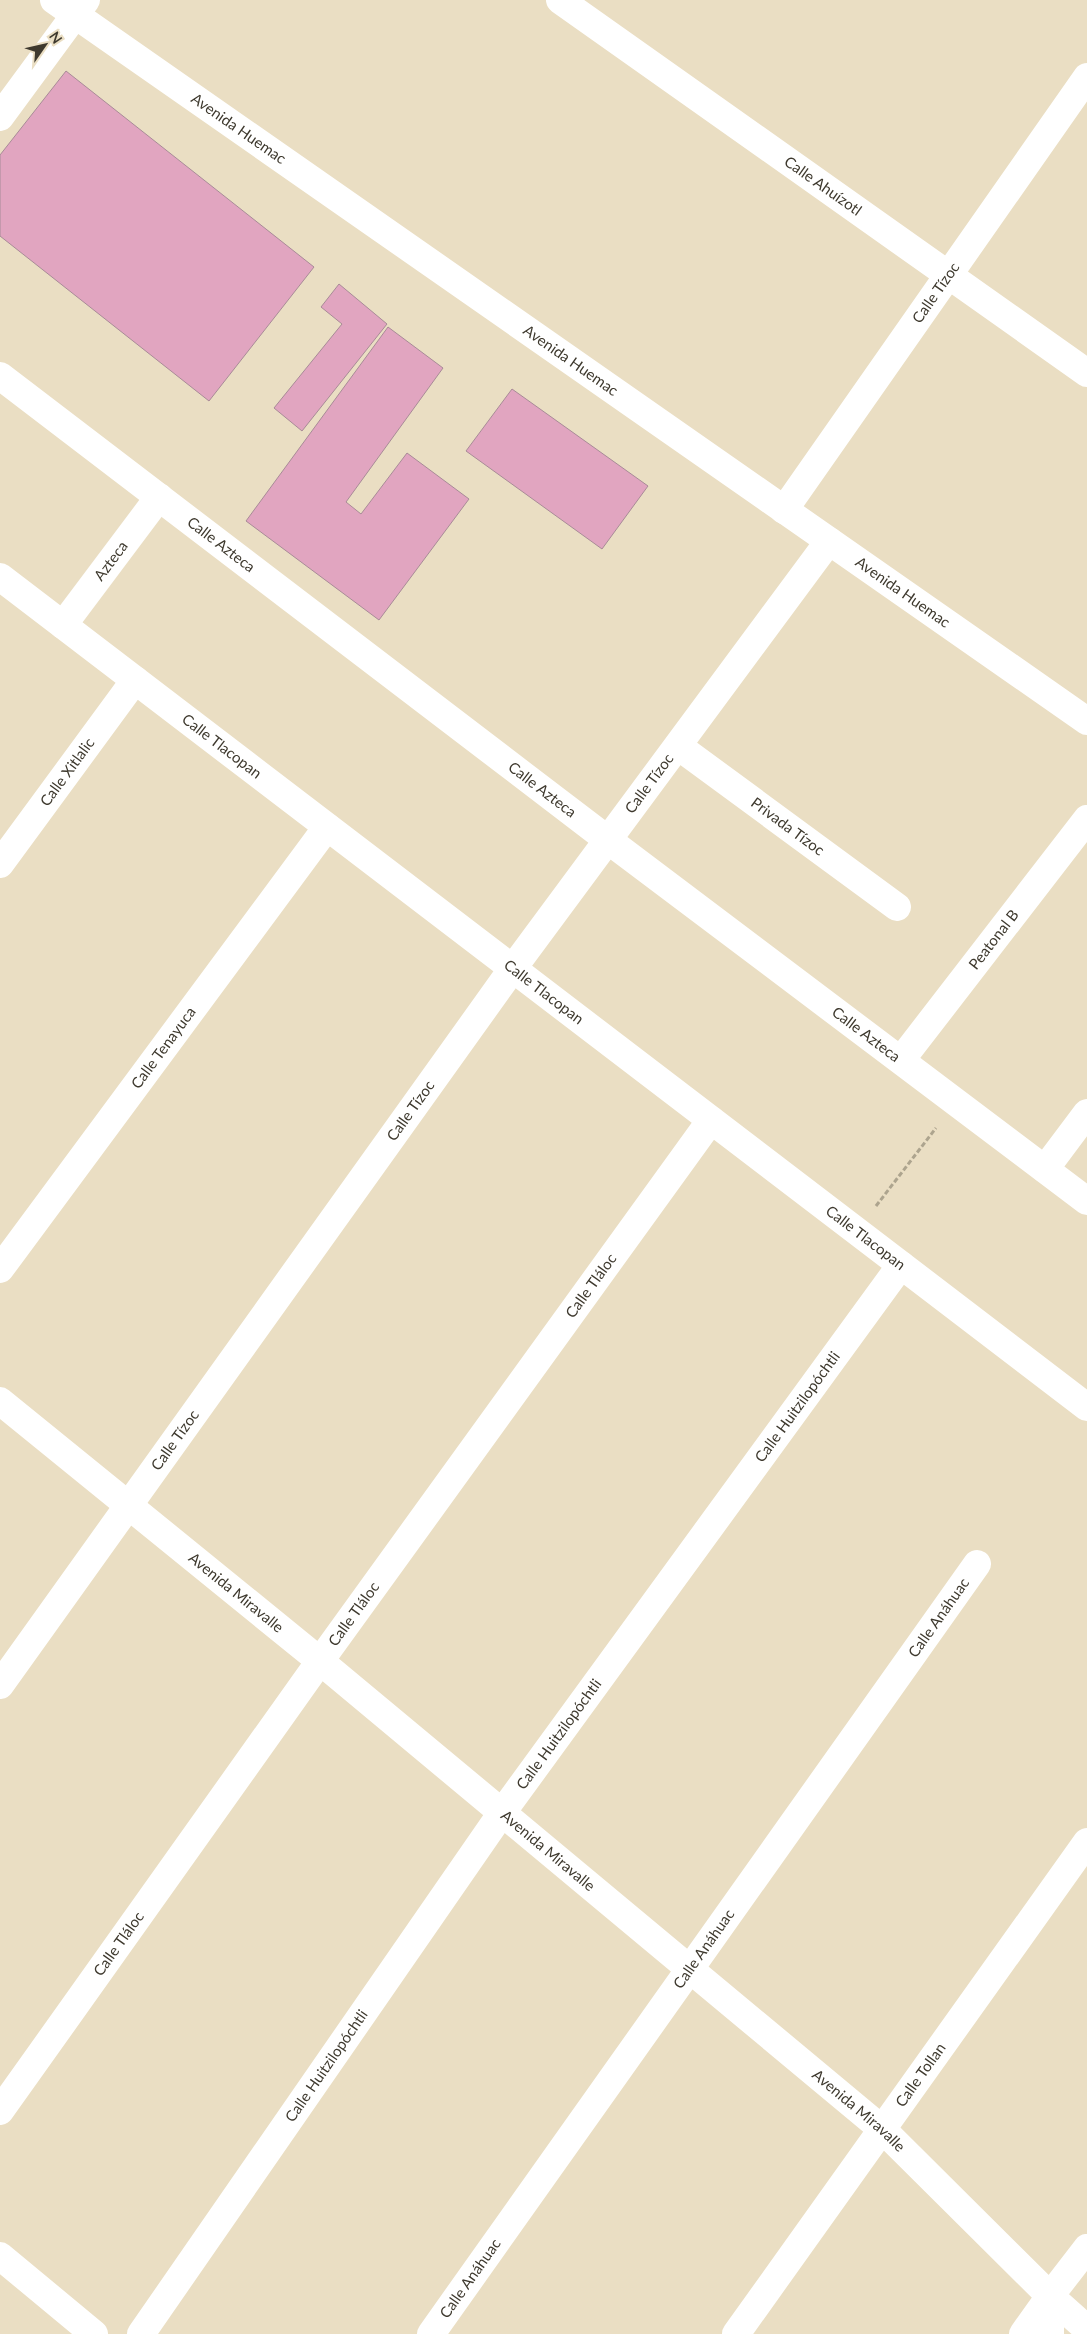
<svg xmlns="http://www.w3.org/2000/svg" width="1087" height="2334" font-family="Lato,sans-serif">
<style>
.building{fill:#e1a5c0;stroke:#a88b97}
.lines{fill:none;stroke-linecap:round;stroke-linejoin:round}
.path{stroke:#ada48e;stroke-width:3;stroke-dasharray:5 2.5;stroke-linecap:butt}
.minor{stroke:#fff;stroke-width:28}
.tertiary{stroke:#fff;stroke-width:28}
.labels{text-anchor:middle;stroke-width:4.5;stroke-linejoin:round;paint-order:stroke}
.street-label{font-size:15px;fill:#3e392e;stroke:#eadec3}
</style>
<rect width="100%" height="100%" fill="#eadec3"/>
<path class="building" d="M 66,71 L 314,267 L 209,401 L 0,236 L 0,155 Z
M 339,284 L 387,324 L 302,431 L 274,408 L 342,324 L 321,307 Z
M 388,327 L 443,368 L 346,502 L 361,514 L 407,453 L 469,499 L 379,620 L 246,521 Z
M 512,389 L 648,486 L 602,549 L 466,451 Z"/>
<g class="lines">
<path class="path" d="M 876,1206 L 936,1128"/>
<g class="minor">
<path id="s1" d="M 560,0 L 1087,373"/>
<path d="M 0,117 L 86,0"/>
<path id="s2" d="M 0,376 L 608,840 L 1087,1201"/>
<path id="s3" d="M 784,510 L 1087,77"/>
<path id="s4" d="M 0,577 L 1087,1407"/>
<path id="s5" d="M 63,625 L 159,497"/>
<path id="s6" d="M 678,746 L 897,907"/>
<path id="s7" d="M 0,864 L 135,680"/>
<path id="s8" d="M 901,1060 L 1087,819"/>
<path d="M 1045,1169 L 1087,1113"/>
<path id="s9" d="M 0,1269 L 327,827"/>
<path id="s10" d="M 0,1401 L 320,1661 L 883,2130 L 1050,2296 L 1050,2334"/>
<path id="s11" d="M 0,1685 L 513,968 L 829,541"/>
<path id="s12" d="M 0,2111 L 320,1661 L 711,1120"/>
<path d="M 0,2256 L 94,2334"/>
<path d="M 1050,2296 L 1087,2248"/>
<path id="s13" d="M 141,2334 L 501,1814 L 901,1265"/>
<path id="s14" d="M 431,2334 L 977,1564"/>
<path id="s15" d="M 736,2334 L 1087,1842"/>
</g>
<g class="tertiary">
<path id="s16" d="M 54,0 L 1087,721"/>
<path d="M 1023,2334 L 1050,2296 L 1087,2329"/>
</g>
</g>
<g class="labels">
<g class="street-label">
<text dy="5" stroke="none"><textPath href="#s16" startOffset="225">Avenida Huemac</textPath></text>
<text dy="5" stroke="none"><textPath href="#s1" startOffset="322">Calle Ahuízotl</textPath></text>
<text dy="5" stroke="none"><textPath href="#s3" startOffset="265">Calle Tízoc</textPath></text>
<text dy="5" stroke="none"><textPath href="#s16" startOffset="630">Avenida Huemac</textPath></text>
<text dy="5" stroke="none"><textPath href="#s2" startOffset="278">Calle Azteca</textPath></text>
<text dy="5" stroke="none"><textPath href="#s5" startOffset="80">Azteca</textPath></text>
<text dy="5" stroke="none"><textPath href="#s16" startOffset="1035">Avenida Huemac</textPath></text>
<text dy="5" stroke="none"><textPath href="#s4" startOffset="279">Calle Tlacopan</textPath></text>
<text dy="5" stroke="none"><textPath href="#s7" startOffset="114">Calle Xitlalic</textPath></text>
<text dy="5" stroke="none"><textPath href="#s11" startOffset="1111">Calle Tízoc</textPath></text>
<text dy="5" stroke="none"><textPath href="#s2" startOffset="682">Calle Azteca</textPath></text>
<text dy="5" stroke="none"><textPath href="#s6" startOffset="136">Privada Tízoc</textPath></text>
<text dy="5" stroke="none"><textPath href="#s8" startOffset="152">Peatonal B</textPath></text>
<text dy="5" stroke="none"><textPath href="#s4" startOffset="684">Calle Tlacopan</textPath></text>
<text dy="5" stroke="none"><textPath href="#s2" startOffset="1088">Calle Azteca</textPath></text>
<text dy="5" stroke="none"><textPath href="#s9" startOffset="275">Calle Tenayuca</textPath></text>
<text dy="5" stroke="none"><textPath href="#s11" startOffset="706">Calle Tízoc</textPath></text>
<text dy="5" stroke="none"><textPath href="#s4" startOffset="1089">Calle Tlacopan</textPath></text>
<text dy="5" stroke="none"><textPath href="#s12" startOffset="1015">Calle Tláloc</textPath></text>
<text dy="5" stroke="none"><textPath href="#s13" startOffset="1136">Calle Huitzilopóchtli</textPath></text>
<text dy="5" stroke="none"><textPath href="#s11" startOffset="301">Calle Tízoc</textPath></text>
<text dy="5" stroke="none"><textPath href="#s10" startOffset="304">Avenida Miravalle</textPath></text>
<text dy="5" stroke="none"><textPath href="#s12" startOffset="610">Calle Tláloc</textPath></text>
<text dy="5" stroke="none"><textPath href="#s14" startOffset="878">Calle Anáhuac</textPath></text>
<text dy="5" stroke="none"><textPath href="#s13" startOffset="731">Calle Huitzilopóchtli</textPath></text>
<text dy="5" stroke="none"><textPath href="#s10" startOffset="709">Avenida Miravalle</textPath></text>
<text dy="5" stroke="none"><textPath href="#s12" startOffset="205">Calle Tláloc</textPath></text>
<text dy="5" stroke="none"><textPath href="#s14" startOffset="472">Calle Anáhuac</textPath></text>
<text dy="5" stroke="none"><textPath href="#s13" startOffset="326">Calle Huitzilopóchtli</textPath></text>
<text dy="5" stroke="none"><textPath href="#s15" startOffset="318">Calle Tollan</textPath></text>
<text dy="5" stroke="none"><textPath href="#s10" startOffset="1114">Avenida Miravalle</textPath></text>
<text dy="5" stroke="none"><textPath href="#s14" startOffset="68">Calle Anáhuac</textPath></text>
</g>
</g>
<g transform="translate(45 45) rotate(56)" stroke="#eadec3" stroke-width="4" paint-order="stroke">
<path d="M0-4L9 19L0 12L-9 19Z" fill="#3e392e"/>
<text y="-8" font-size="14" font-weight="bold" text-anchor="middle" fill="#3e392e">N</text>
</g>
</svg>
